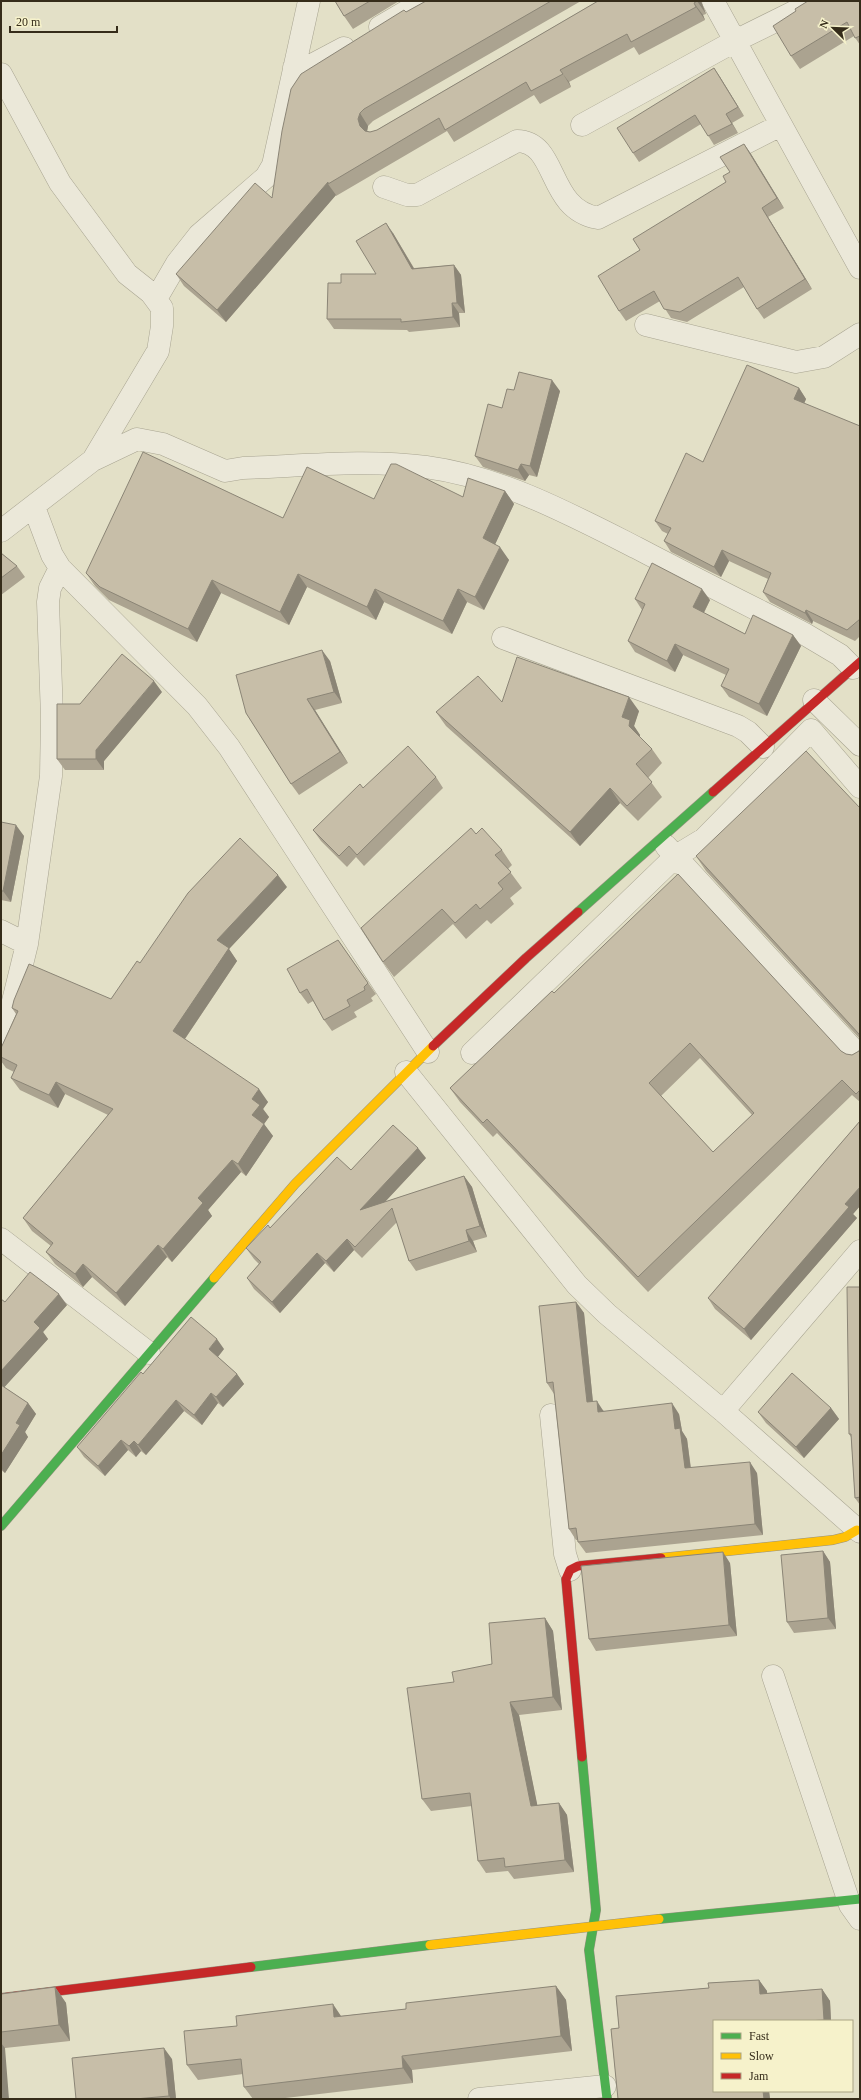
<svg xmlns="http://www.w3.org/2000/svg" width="861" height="2100" font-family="Georgia,serif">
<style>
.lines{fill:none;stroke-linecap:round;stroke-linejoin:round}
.street-casing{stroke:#a8a491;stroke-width:23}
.fast-casing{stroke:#979281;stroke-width:10}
.slow-casing{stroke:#979281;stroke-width:10}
.jam-casing{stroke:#979281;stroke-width:10}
.street{stroke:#ebe8d9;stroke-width:22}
.fast{stroke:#4caf50;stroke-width:9}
.slow{stroke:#ffc107;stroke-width:9}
.jam{stroke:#c62828;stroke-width:9}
.wall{fill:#aba390;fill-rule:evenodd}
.shaded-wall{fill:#8b8576}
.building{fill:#c7bea8;stroke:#8b8576;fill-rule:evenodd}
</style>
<rect width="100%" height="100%" fill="#e3e0c7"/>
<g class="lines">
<g class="street-casing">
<path id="street" d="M 713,1 L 860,268
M 380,27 L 424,1
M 294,67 L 310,66 L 344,48
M 1,74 L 60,183 L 127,274 L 151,293 L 162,308 L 162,326 L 158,351 L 93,460 L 1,531
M 582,125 L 735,41 L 816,1
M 384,187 L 407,195 L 417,195 L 517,141 C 559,142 546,209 598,218 L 781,125
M 156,299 L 177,263 L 199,235 L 266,177 L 273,165 L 309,1
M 646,325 L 796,362 L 824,357 L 860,334
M 93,460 L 137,439 L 163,444 L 225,471 L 243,468 C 302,466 367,459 426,467 C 501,477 570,514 637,548 C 692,577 748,605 803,633 L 840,655 L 853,668
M 34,507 L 52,555 L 60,568 L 197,706 L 229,747 L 428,1052
M 503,638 L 738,726 L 748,732 L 763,747
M 814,700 L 860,745
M 666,846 L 860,1057
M 1,931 L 27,944
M 1,1050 L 27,944 L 51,776 L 52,717 L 48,602 L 50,588 L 60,568
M 472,1053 L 676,856 L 704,839 L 811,730 L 860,787
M 406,1072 L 577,1285 L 607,1314 L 723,1411 L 860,1532
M 1,1239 L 149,1353
M 723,1411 L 860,1251
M 551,1415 L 565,1554 L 570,1570
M 773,1676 L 850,1905 L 860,1919
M 479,2099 L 605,2086"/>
</g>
<g class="fast-casing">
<path id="fast" d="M 578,912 L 713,792
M 1,1526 L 214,1278
M 582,1757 L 596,1910 L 589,1950 L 607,2099
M 659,1919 L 860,1899
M 251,1967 L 430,1945"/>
</g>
<g class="slow-casing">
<path id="slow" d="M 214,1278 L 295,1184 L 433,1046
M 661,1558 L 833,1540 L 845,1537 L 857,1530
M 430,1945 L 659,1919"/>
</g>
<g class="jam-casing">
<path id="jam" d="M 713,792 L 860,662
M 433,1046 L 526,958 L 578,912
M 582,1757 L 566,1579 L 570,1570 L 578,1566 L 661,1558
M 1,1998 L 251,1967"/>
</g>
<use href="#street" class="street"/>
<use href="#fast" class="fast"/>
<use href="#slow" class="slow"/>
<use href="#jam" class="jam"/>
</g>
<path class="wall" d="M 335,1 L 399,1 L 353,29 L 344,16 Z
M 426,1 L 581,1 L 373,121 L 368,126 L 367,131 L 370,132 L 377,130 L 598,1 L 701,1 L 706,14 L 703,15 L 705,20 L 639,55 L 634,47 L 569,82 L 571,87 L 540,104 L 534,95 L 454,142 L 447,131 L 336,196 L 336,195 L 226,322 L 184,286 L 176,274 L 272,198 L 406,12 Z
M 860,1 L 860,45 L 854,36 L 800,69 L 791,56 L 796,11 Z
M 714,68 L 720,77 L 744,116 L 732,123 L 738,133 L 714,145 L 701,124 L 639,162 L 633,153 Z
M 744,144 L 751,154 L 784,208 L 768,217 L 812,289 L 764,319 L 757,309 L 744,287 L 687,322 L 671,318 L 660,301 L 626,321 L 619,311 L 640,250 L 726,182 L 730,172 Z
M 393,233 L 414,268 L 454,265 L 461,275 L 465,313 L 459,313 L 460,327 L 409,332 L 407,330 L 334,329 L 327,319 L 376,274 Z
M 799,388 L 806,399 L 804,404 L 860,426 L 860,636 L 855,641 L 813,621 L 812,624 L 770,602 L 763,592 L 768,579 L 729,561 L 721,577 L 671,552 L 664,541 L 668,534 L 662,531 L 655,521 L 703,462 Z
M 514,390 L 560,391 L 537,477 L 529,475 L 525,481 L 483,467 L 475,456 L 502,408 Z
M 505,491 L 514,504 L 495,544 L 509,560 L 484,610 L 467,602 L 452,634 L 384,602 L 376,620 L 307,587 L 289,625 L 221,593 L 197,642 L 109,600 L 95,586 L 86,573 L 283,518 L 374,499 L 463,497 Z
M 1,553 L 17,566 L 25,577 L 1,595 Z
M 635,599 L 710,600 L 704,613 L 745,634 L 793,635 L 801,646 L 767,716 L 729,697 L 721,686 L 726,675 L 683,655 L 675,672 L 635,652 L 628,641 L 642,610 Z
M 330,661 L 342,703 L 315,710 L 348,763 L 299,795 L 291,784 L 246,713 Z
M 162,692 L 104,761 L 104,770 L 65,770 L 57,759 Z
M 502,702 L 639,711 L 634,726 L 640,735 L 640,737 L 652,749 L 662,763 L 648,778 L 662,797 L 638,821 L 620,803 L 580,846 L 446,726 L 436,712 Z
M 436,777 L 443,788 L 364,866 L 356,857 L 347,867 L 321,841 L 313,830 L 363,788 Z
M 860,808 L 860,1039 L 706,871 L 696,856 Z
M 1,822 L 24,836 L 11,902 L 1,900 Z
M 476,834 L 502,850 L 512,865 L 508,869 L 522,888 L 510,898 L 514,904 L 491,924 L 487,920 L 466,939 L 453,924 L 394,977 L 383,962 Z
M 287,887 L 229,949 L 237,961 L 185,1039 L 268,1102 L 263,1109 L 269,1117 L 264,1124 L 273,1136 L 246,1176 L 241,1172 L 208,1210 L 212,1216 L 172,1262 L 167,1257 L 125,1306 L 92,1277 L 83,1287 L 55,1264 L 46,1252 L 51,1246 L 32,1231 L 23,1218 L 108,1115 L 65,1094 L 58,1108 L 20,1090 L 11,1078 L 14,1072 L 6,1068 L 1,1061 L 1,1048 L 16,1014 L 12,1008 L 111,999 L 140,963 Z
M 338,940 L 376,994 L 371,998 L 373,1001 L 354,1012 L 357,1017 L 332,1031 L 324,1020 L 313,1001 L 308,1004 L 300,993 Z
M 554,993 L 841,1051 L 846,1054 L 852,1055 L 859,1051 L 860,1049 L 860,1102 L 852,1095 L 648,1292 L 497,1133 L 493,1137 L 460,1102 L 450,1088 ZM 700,1058 L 752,1115 L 713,1152 L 661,1096 Z
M 860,1121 L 860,1206 L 853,1214 L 857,1218 L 751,1340 L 715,1309 L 708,1298 Z
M 426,1158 L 385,1202 L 464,1176 L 472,1187 L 487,1237 L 473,1241 L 477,1252 L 416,1271 L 409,1261 L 397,1222 L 362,1258 L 354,1250 L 334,1272 L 325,1263 L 280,1313 L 254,1289 L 247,1278 L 259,1264 L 254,1259 L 246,1248 L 270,1228 L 351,1170 Z
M 860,1287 L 860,1505 L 855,1498 L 851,1437 L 849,1434 Z
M 1,1299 L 5,1302 L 67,1305 L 43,1332 L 48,1339 L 4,1387 L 28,1403 L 36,1414 L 25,1432 L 28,1437 L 5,1473 L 1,1470 Z
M 576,1302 L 584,1313 L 593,1402 L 604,1411 L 679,1414 L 682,1431 L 687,1439 L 691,1468 L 757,1473 L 763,1535 L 586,1553 L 578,1542 L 578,1540 L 576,1540 L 569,1529 L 554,1394 L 547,1383 Z
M 224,1349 L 218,1357 L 237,1374 L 244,1384 L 223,1407 L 218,1403 L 202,1425 L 184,1411 L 146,1455 L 141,1451 L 136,1457 L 128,1450 L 105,1476 L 84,1457 L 77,1447 L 143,1374 Z
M 831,1408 L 839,1419 L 804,1458 L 766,1423 L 758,1412 Z
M 823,1551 L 830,1562 L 836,1629 L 794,1633 L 787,1622 Z
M 730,1563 L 737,1636 L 596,1651 L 589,1639 Z
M 545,1618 L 553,1631 L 562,1710 L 519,1715 L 537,1805 L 559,1803 L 567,1815 L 574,1872 L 514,1879 L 508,1871 L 486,1873 L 478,1861 L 472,1806 L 431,1811 L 422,1799 L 454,1682 L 492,1664 Z
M 759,1980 L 767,1991 L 767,1993 L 822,1989 L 830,2001 L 831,2021 L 714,2021 L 714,2091 L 769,2091 L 770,2099 L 618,2099 L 611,2029 L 619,2028 L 616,1996 L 709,1988 L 708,1983 Z
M 556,1986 L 566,2000 L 572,2051 L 412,2070 L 413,2083 L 277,2099 L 253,2099 L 244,2087 L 243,2074 L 198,2080 L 187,2065 L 341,2016 L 406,2009 Z
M 55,1987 L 66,2003 L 70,2041 L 5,2048 L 1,2099 L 1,1994 Z
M 172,2059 L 176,2099 L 76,2099 Z"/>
<path class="shaded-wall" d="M 697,1 L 701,1 L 706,14 Z
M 694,3 L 703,15 L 705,20 L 696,7 Z
M 714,68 L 720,77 L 744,116 L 738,107 Z
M 560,70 L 569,82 L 571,87 L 563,74 Z
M 360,113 L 368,126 L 367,132 L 368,139 L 360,126 L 358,119 Z
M 726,114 L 732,123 L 738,133 L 732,124 Z
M 744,144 L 751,154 L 784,208 L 777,198 Z
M 328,182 L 328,184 L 336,195 L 226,322 L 217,310 Z
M 762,208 L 768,217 L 812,289 L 805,279 Z
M 386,223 L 393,233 L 420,279 L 412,269 Z
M 454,265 L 461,275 L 465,313 L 457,303 Z
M 452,303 L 459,313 L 460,327 L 453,317 Z
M 552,380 L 560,391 L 537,477 L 530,466 Z
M 799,388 L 806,399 L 801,410 L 794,399 Z
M 521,464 L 529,475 L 525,481 L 518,470 Z
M 505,491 L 514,504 L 492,551 L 483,538 Z
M 500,547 L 509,560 L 484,610 L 475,597 Z
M 722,550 L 729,561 L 721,577 L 714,567 Z
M 298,574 L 307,587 L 289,625 L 280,612 Z
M 212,580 L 221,593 L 197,642 L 188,629 Z
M 375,589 L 384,602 L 376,620 L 367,607 Z
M 458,589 L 467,602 L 452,634 L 443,621 Z
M 702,589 L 710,600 L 701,618 L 693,607 Z
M 806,610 L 813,621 L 812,624 L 805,613 Z
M 793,635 L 801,646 L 767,716 L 759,704 Z
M 675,644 L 683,655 L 675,672 L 667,661 Z
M 322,650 L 330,661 L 342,703 L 334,692 Z
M 154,681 L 162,692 L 104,761 L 104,770 L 96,759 L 96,750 Z
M 629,697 L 639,711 L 634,726 L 640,735 L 639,741 L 622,717 Z
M 307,699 L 315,710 L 348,763 L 340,752 Z
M 610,788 L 620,803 L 580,846 L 570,832 Z
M 16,825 L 24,836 L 11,902 L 3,891 Z
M 278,875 L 287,887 L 229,949 L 237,961 L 182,1043 L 173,1031 L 217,940 Z
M 56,1082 L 65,1094 L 58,1108 L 49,1095 Z
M 259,1089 L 268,1102 L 263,1109 L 269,1117 L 264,1124 L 273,1136 L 246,1176 L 238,1164 L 252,1115 L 252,1099 Z
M 418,1148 L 426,1158 L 367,1221 L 360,1210 Z
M 232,1160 L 241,1172 L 208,1210 L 212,1216 L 172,1262 L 163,1249 L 198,1198 Z
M 464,1176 L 472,1187 L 487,1237 L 480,1226 Z
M 860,1187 L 860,1206 L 853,1214 L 857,1218 L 751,1340 L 744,1329 L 845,1204 Z
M 466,1230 L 473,1241 L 477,1252 L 469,1241 Z
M 347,1239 L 354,1250 L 334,1272 L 326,1261 Z
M 158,1245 L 167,1257 L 125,1306 L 116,1293 Z
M 317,1253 L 325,1263 L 280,1313 L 272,1302 Z
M 83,1264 L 92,1277 L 83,1287 L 75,1274 Z
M 59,1294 L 67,1305 L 43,1332 L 48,1339 L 1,1391 L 1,1371 L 34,1322 Z
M 576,1302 L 584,1313 L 594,1413 L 587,1402 Z
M 217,1339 L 224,1349 L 216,1359 L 209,1349 Z
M 237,1374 L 244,1384 L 223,1407 L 216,1397 Z
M 211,1393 L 218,1403 L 202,1425 L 194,1415 Z
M 176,1400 L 184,1411 L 146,1455 L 138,1445 Z
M 597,1401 L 604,1412 L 598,1412 Z
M 28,1403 L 36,1414 L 25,1432 L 28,1437 L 5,1473 L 1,1468 L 1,1455 L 16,1423 Z
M 672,1403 L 679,1414 L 682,1431 L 687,1439 L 692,1479 L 685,1468 L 675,1429 Z
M 831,1408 L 839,1419 L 804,1458 L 796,1447 Z
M 121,1440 L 128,1450 L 105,1476 L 98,1466 Z
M 134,1441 L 141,1451 L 136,1457 L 129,1446 Z
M 750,1462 L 757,1473 L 763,1535 L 755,1524 Z
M 823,1551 L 830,1562 L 836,1629 L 828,1618 Z
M 723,1552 L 730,1563 L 737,1636 L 729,1625 Z
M 545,1618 L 553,1631 L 562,1710 L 553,1697 Z
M 510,1702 L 519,1715 L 540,1818 L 531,1806 Z
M 559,1803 L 567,1815 L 574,1872 L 565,1860 Z
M 759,1980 L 767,1991 L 768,2005 L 760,1994 Z
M 556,1986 L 566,2000 L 572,2051 L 561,2036 Z
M 55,1987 L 66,2003 L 70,2041 L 59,2025 Z
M 822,1989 L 830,2001 L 831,2021 L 825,2021 L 824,2020 Z
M 333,2004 L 343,2019 L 334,2017 Z
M 1,2043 L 5,2048 L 9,2099 L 1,2099 Z
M 164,2048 L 172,2059 L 176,2099 L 171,2099 L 169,2096 Z
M 402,2056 L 412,2070 L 413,2083 L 403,2068 Z
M 763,2091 L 769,2091 L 770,2099 L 764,2099 Z"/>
<path class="building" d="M 335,1 L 370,1 L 344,16 Z
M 426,1 L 551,1 L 364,109 L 360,113 L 358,119 L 360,126 L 365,131 L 370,132 L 377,130 L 598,1 L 697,1 L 694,3 L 696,7 L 631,42 L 627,34 L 560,70 L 563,74 L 531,91 L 526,82 L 445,130 L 439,118 L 328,184 L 328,182 L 217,310 L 176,274 L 255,183 L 272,198 L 282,131 L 291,89 L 301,74 L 404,10 L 406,12 Z
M 808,1 L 860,1 L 860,36 L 855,38 L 847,22 L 791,56 L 773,26 L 796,11 L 795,9 Z
M 714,68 L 738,107 L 726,114 L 732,124 L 708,136 L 695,115 L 633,153 L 617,128 Z
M 744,144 L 777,198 L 762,208 L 805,279 L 757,309 L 738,277 L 680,312 L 664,309 L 654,291 L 619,311 L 598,276 L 640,250 L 633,239 L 726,182 L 723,176 L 730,172 L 720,157 Z
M 386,223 L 412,269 L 454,265 L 457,303 L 452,303 L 453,317 L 401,322 L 401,319 L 327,319 L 328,283 L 341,283 L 341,274 L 376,274 L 356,241 Z
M 747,365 L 799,388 L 794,399 L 860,426 L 860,619 L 847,630 L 806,610 L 805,613 L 763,592 L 771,573 L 722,550 L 714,567 L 664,541 L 671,528 L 655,521 L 686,453 L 703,462 Z
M 519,372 L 552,380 L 530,466 L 521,464 L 518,470 L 475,456 L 488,404 L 502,408 L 507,389 L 514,390 Z
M 143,452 L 283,518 L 307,467 L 374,499 L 391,464 L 396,464 L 463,497 L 468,478 L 505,491 L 483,538 L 500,547 L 475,597 L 458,589 L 443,621 L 375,589 L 367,607 L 298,574 L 280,612 L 212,580 L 188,629 L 100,587 L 86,573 Z
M 1,553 L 17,566 L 1,578 Z
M 652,563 L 702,589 L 693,607 L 745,634 L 753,615 L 793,635 L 759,704 L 721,686 L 729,669 L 675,644 L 667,661 L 628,641 L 645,604 L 635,599 Z
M 322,650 L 334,692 L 307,699 L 340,752 L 291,784 L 246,713 L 236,675 Z
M 122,654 L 154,681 L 96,750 L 96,759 L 57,759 L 57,704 L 80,704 Z
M 517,657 L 629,697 L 622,717 L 630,720 L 629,726 L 652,749 L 636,764 L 652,782 L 627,806 L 610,788 L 570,832 L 436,712 L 478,676 L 502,702 Z
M 408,746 L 436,777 L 357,855 L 349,846 L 339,856 L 313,830 L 360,784 L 363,788 Z
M 806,751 L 860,808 L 860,1036 L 859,1034 L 696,856 Z
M 1,822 L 16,825 L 3,891 L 1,891 Z
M 471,828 L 476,834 L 482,828 L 502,850 L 495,855 L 511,872 L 498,883 L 503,889 L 480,909 L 476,904 L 455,923 L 442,909 L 383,962 L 361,928 Z
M 240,838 L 278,875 L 217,940 L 229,948 L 173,1031 L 259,1089 L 252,1099 L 260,1105 L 252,1115 L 264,1124 L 238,1164 L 232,1160 L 198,1198 L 203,1203 L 163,1249 L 158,1245 L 116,1293 L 83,1264 L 75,1274 L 46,1252 L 53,1243 L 23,1218 L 113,1109 L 56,1082 L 49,1095 L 11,1078 L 17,1065 L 1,1057 L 1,1048 L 18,1011 L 12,1008 L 14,1000 L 29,964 L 111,999 L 137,961 L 140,963 L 188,893 Z
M 678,874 L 841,1051 L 846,1054 L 852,1055 L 859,1051 L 860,1049 L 860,1090 L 856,1094 L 842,1080 L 638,1277 L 487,1119 L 483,1123 L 450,1088 L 552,991 L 554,993 ZM 690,1043 L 754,1113 L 713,1152 L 649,1083 Z
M 338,940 L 368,983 L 364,987 L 365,990 L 347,1000 L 350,1006 L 324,1020 L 307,989 L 300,993 L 287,969 Z
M 860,1121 L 860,1187 L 845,1204 L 849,1207 L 744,1329 L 708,1298 Z
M 393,1125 L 418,1148 L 360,1210 L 464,1176 L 480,1226 L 466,1230 L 469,1241 L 409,1261 L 392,1208 L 355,1247 L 347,1239 L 326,1261 L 317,1253 L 272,1302 L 247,1278 L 261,1262 L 246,1248 L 268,1225 L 270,1228 L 337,1157 L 351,1170 Z
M 30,1272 L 59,1294 L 34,1322 L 40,1328 L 1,1371 L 1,1299 L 5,1302 Z
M 847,1287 L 860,1287 L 860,1497 L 855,1498 L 851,1434 L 849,1434 Z
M 576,1302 L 587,1402 L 597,1401 L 598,1412 L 672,1403 L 675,1429 L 680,1428 L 685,1468 L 750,1462 L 755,1524 L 578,1542 L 576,1528 L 569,1529 L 553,1382 L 547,1383 L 539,1306 Z
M 191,1317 L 217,1339 L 209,1349 L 237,1374 L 216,1397 L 211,1393 L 194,1415 L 176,1400 L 138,1445 L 134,1441 L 129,1446 L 121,1440 L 98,1466 L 77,1447 L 141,1372 L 143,1374 Z
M 792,1373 L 831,1408 L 796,1447 L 758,1412 Z
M 1,1385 L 28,1403 L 16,1423 L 20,1425 L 1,1455 Z
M 823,1551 L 828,1618 L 787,1622 L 781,1555 Z
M 723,1552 L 729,1625 L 589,1639 L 581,1566 Z
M 545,1618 L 553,1697 L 510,1702 L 531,1806 L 559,1803 L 565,1860 L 505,1867 L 504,1858 L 478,1861 L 470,1793 L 422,1799 L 407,1688 L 454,1682 L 452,1672 L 492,1664 L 489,1623 Z
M 759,1980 L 760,1994 L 822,1989 L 824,2020 L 807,2021 L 714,2021 L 714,2091 L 763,2091 L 764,2099 L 618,2099 L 611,2029 L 619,2028 L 616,1996 L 709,1988 L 708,1983 Z
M 556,1986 L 561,2036 L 402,2056 L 403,2068 L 244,2087 L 241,2059 L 187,2065 L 184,2031 L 237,2026 L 236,2016 L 333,2004 L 334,2017 L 406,2009 L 406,2003 Z
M 55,1987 L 59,2025 L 1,2032 L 1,1994 Z
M 164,2048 L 169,2096 L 135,2099 L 76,2099 L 72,2058 Z"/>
<rect width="861" height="2100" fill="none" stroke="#352c1a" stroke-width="4"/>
<rect x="713" y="2020" width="140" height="72" fill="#f6f2cb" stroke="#a9a384"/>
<rect x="721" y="2033" width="20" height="6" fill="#4caf50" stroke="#a9a384"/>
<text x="749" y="2040" font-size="12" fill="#352c1a">Fast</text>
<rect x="721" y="2053" width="20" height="6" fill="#ffc107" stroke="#a9a384"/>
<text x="749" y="2060" font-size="12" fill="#352c1a">Slow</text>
<rect x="721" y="2073" width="20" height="6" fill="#c62828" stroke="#a9a384"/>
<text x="749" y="2080" font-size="12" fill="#352c1a">Jam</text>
<g transform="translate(833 28) rotate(293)" stroke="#f6f2cb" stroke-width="3" paint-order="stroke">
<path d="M0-3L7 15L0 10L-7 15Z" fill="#352c1a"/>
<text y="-6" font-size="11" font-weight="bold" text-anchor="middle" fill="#352c1a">N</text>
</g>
<path d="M10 26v6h107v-6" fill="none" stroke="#352c1a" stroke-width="2"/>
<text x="16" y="26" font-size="12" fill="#352c1a" stroke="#f6f2cb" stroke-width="3" paint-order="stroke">20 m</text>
</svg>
